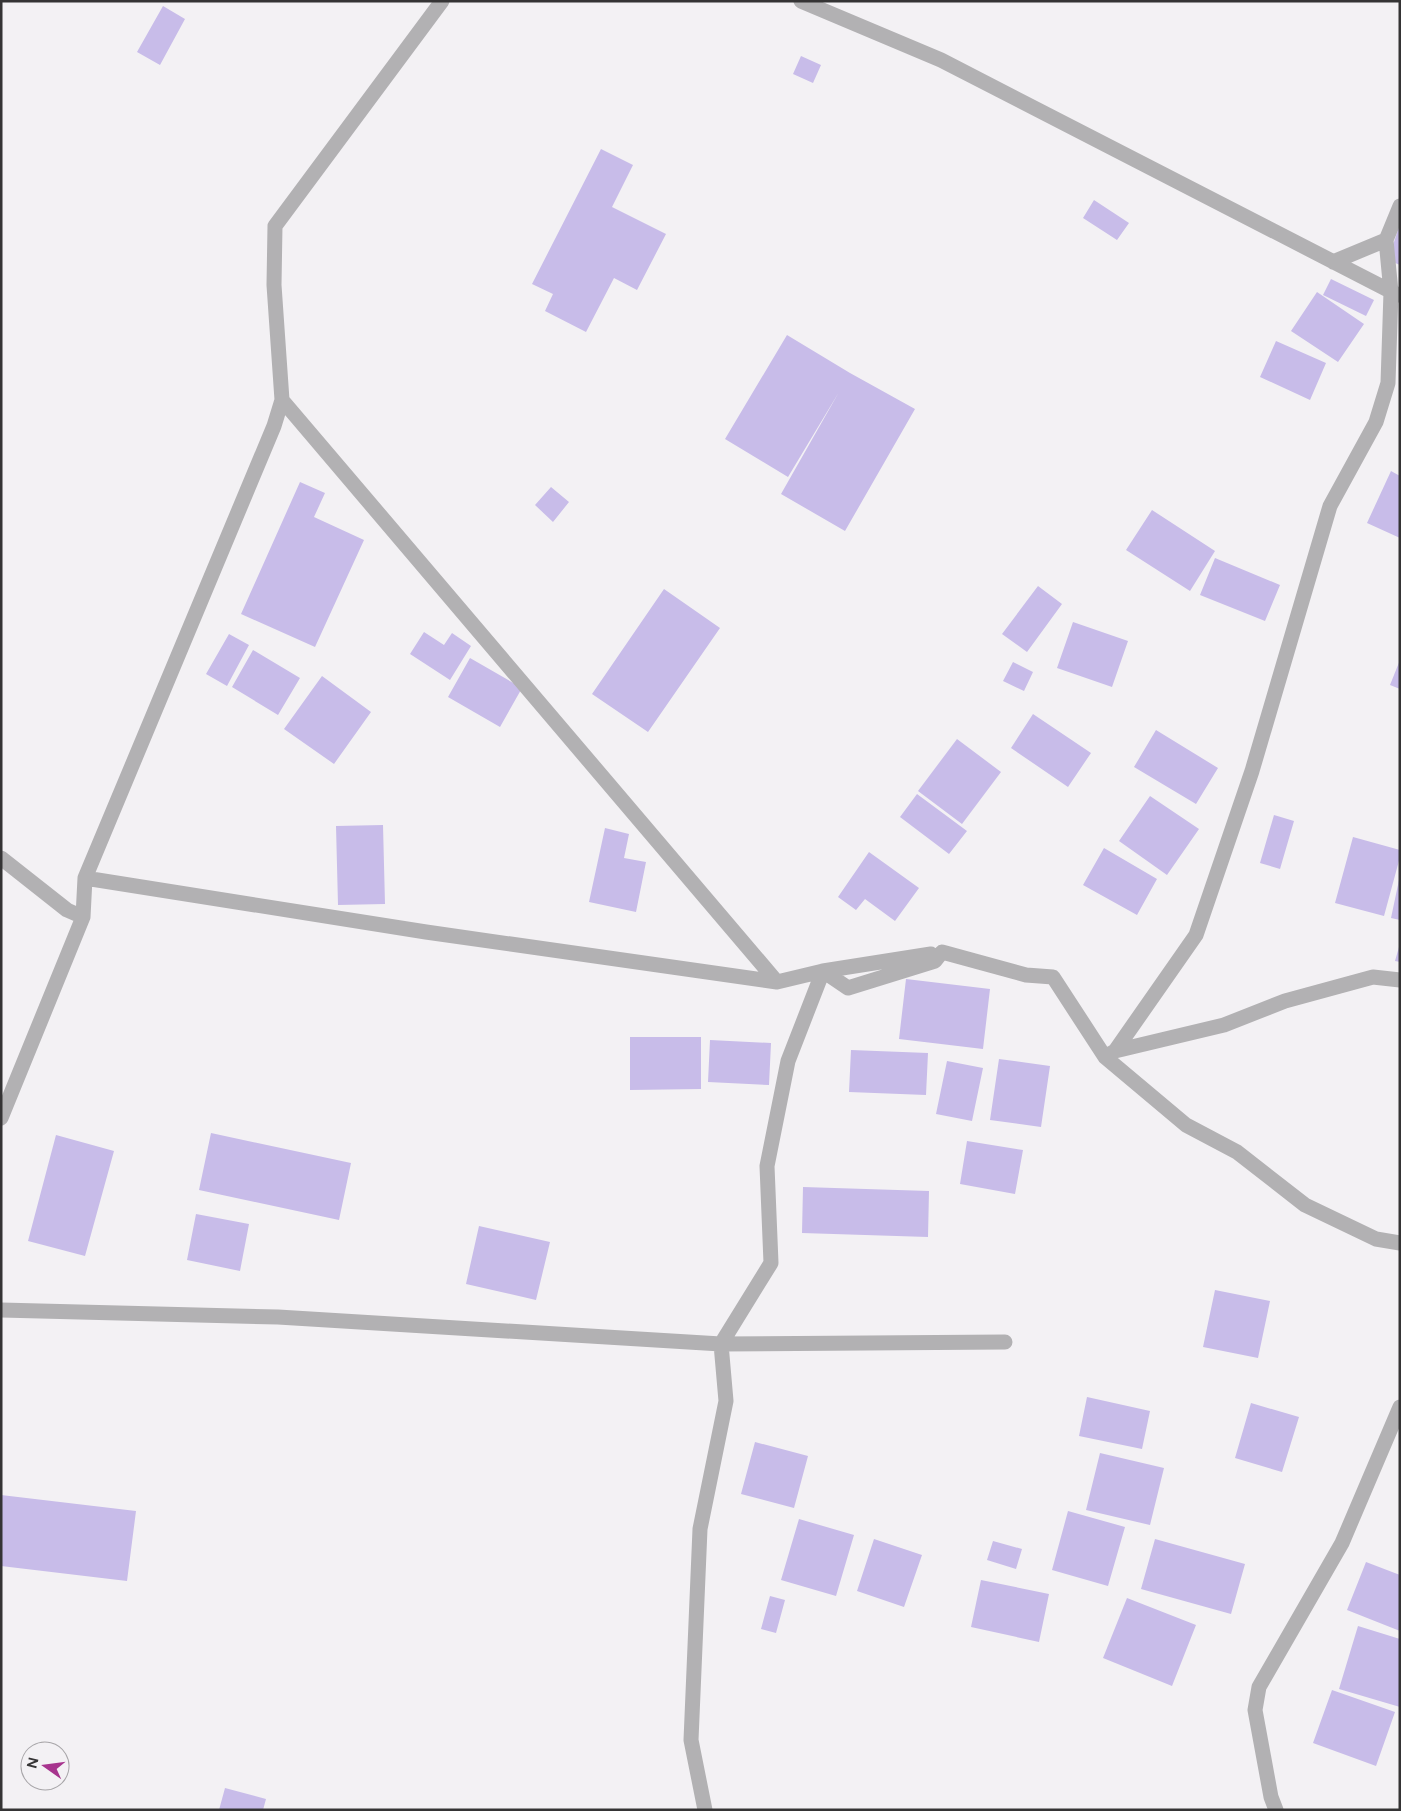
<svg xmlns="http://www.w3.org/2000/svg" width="1401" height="1811" font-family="Figtree,sans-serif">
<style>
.building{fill:#c8bce9}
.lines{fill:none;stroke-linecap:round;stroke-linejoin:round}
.minor{stroke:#b2b1b3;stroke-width:15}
</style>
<rect width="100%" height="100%" fill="#f3f1f4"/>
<path class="building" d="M 163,6 L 185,19 L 160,65 L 137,52 Z
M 801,56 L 821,65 L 813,83 L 793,74 Z
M 601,149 L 633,165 L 612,207 L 666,234 L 637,290 L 614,278 L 586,332 L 545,311 L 553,294 L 532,284 Z
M 1094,200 L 1129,223 L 1117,240 L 1083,218 Z
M 1399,227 L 1400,227 L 1400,265 L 1388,260 Z
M 1331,279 L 1374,300 L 1366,316 L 1323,295 Z
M 1317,292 L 1364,324 L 1338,362 L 1291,331 Z
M 787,335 L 850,373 L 915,409 L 845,531 L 781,494 L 839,392 L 788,477 L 725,439 Z
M 1276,341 L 1326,363 L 1310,400 L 1260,377 Z
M 1391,471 L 1400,476 L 1400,538 L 1367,523 Z
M 300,482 L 325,493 L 314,517 L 364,540 L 315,647 L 241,614 Z
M 551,487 L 569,502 L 553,522 L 535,505 Z
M 1152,510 L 1215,551 L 1190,591 L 1126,550 Z
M 1215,558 L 1280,585 L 1265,621 L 1200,595 Z
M 1038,586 L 1062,604 L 1027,652 L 1002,634 Z
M 664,589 L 720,628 L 648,732 L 592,694 Z
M 1073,622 L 1128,641 L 1112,687 L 1057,668 Z
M 424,632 L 444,645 L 452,633 L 471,646 L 450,680 L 410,654 Z
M 229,634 L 249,645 L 227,686 L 206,674 Z
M 253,650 L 300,678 L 278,715 L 232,687 Z
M 470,658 L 522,688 L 500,727 L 448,697 Z
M 1400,660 L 1400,689 L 1390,685 Z
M 1013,662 L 1033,672 L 1024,691 L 1003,681 Z
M 322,676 L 371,712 L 334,764 L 284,729 Z
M 1033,714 L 1091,753 L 1068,787 L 1011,748 Z
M 1156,730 L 1218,768 L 1196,804 L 1134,767 Z
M 957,739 L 1001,772 L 962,824 L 918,791 Z
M 917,794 L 967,831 L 949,854 L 900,817 Z
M 1150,796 L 1199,829 L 1167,875 L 1119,841 Z
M 1274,815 L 1294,821 L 1280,869 L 1260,863 Z
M 383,825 L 385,904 L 338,905 L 336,826 Z
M 605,828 L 629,834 L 624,858 L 646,862 L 636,912 L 589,902 Z
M 1353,837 L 1400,850 L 1400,857 L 1384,916 L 1335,903 Z
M 1104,848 L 1157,879 L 1137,915 L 1083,885 Z
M 869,852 L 919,888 L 895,921 L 865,899 L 856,910 L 838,897 Z
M 1399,880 L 1400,880 L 1400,920 L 1391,918 Z
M 1399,947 L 1400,948 L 1400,962 L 1395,961 Z
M 906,979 L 990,989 L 983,1049 L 899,1039 Z
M 630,1037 L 701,1037 L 701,1089 L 630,1090 Z
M 710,1040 L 771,1043 L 769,1085 L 708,1082 Z
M 851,1050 L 928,1053 L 926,1095 L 849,1092 Z
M 999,1059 L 1050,1066 L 1041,1127 L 990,1120 Z
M 947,1061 L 983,1068 L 972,1121 L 936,1114 Z
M 211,1133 L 351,1163 L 339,1220 L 199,1190 Z
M 56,1135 L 114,1151 L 85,1256 L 28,1241 Z
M 967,1141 L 1023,1150 L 1015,1194 L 960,1184 Z
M 803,1187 L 929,1191 L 928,1237 L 802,1233 Z
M 196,1214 L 249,1224 L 240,1271 L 187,1260 Z
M 479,1226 L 550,1242 L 536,1300 L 466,1284 Z
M 1215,1290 L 1270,1301 L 1258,1358 L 1203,1347 Z
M 1087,1397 L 1150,1411 L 1142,1449 L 1079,1436 Z
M 1251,1403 L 1299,1417 L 1282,1472 L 1235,1458 Z
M 755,1442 L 808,1456 L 794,1508 L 741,1494 Z
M 1100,1453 L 1164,1468 L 1150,1525 L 1086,1510 Z
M 1,1495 L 136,1511 L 127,1581 L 1,1566 Z
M 1068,1511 L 1125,1527 L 1108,1586 L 1052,1570 Z
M 799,1519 L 854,1535 L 836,1596 L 781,1580 Z
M 874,1539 L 922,1555 L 904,1607 L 857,1591 Z
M 1155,1539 L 1245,1564 L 1231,1614 L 1141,1589 Z
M 993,1541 L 1022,1549 L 1016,1569 L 987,1560 Z
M 1366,1562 L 1400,1575 L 1400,1631 L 1347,1610 Z
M 981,1580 L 1049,1594 L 1039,1642 L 971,1627 Z
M 770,1596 L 785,1600 L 776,1633 L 761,1629 Z
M 1127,1598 L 1196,1625 L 1172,1686 L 1103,1658 Z
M 1358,1626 L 1400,1639 L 1400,1707 L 1339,1689 Z
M 1332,1690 L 1395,1712 L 1376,1766 L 1313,1743 Z
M 225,1788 L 266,1799 L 263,1810 L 219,1810 Z"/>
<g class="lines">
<path class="minor" d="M 801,1 L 941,60 L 1398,295
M 1333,262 L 1386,240
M 282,400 L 777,982
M 1,858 L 67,910 L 83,917 L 85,878 L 426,932 L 777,982 L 823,971 L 848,988 L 935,961 L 942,952 L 1026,975 L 1053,977 L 1105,1057 L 1186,1125 L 1237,1152 L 1305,1205 L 1376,1239 L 1400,1243
M 85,878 L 274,426 L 282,400 L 274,285 L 275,226 L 442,1
M 1115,1051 L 1224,1025 L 1285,1001 L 1373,977 L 1400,980
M 1105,1057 L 1115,1051 L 1196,935 L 1252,771 L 1330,506 L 1376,422 L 1388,383 L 1391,292 L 1386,240 L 1400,206
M 1,1118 L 83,917
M 1,1310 L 278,1317 L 721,1344 L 1005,1342
M 705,1810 L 691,1740 L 700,1529 L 726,1401 L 721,1344 L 771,1263 L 767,1166 L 788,1061 L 823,971 L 931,954
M 1276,1810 L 1271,1797 L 1255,1710 L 1259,1687 L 1342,1543 L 1400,1407"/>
</g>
<rect width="1401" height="1811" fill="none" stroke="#353435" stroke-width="5"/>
<g transform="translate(45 1766) rotate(284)"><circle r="24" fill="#f3f1f4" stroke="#a7a5a8"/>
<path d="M0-4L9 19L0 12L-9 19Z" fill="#a7348e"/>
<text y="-8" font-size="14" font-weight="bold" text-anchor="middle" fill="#353435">N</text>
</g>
</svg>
